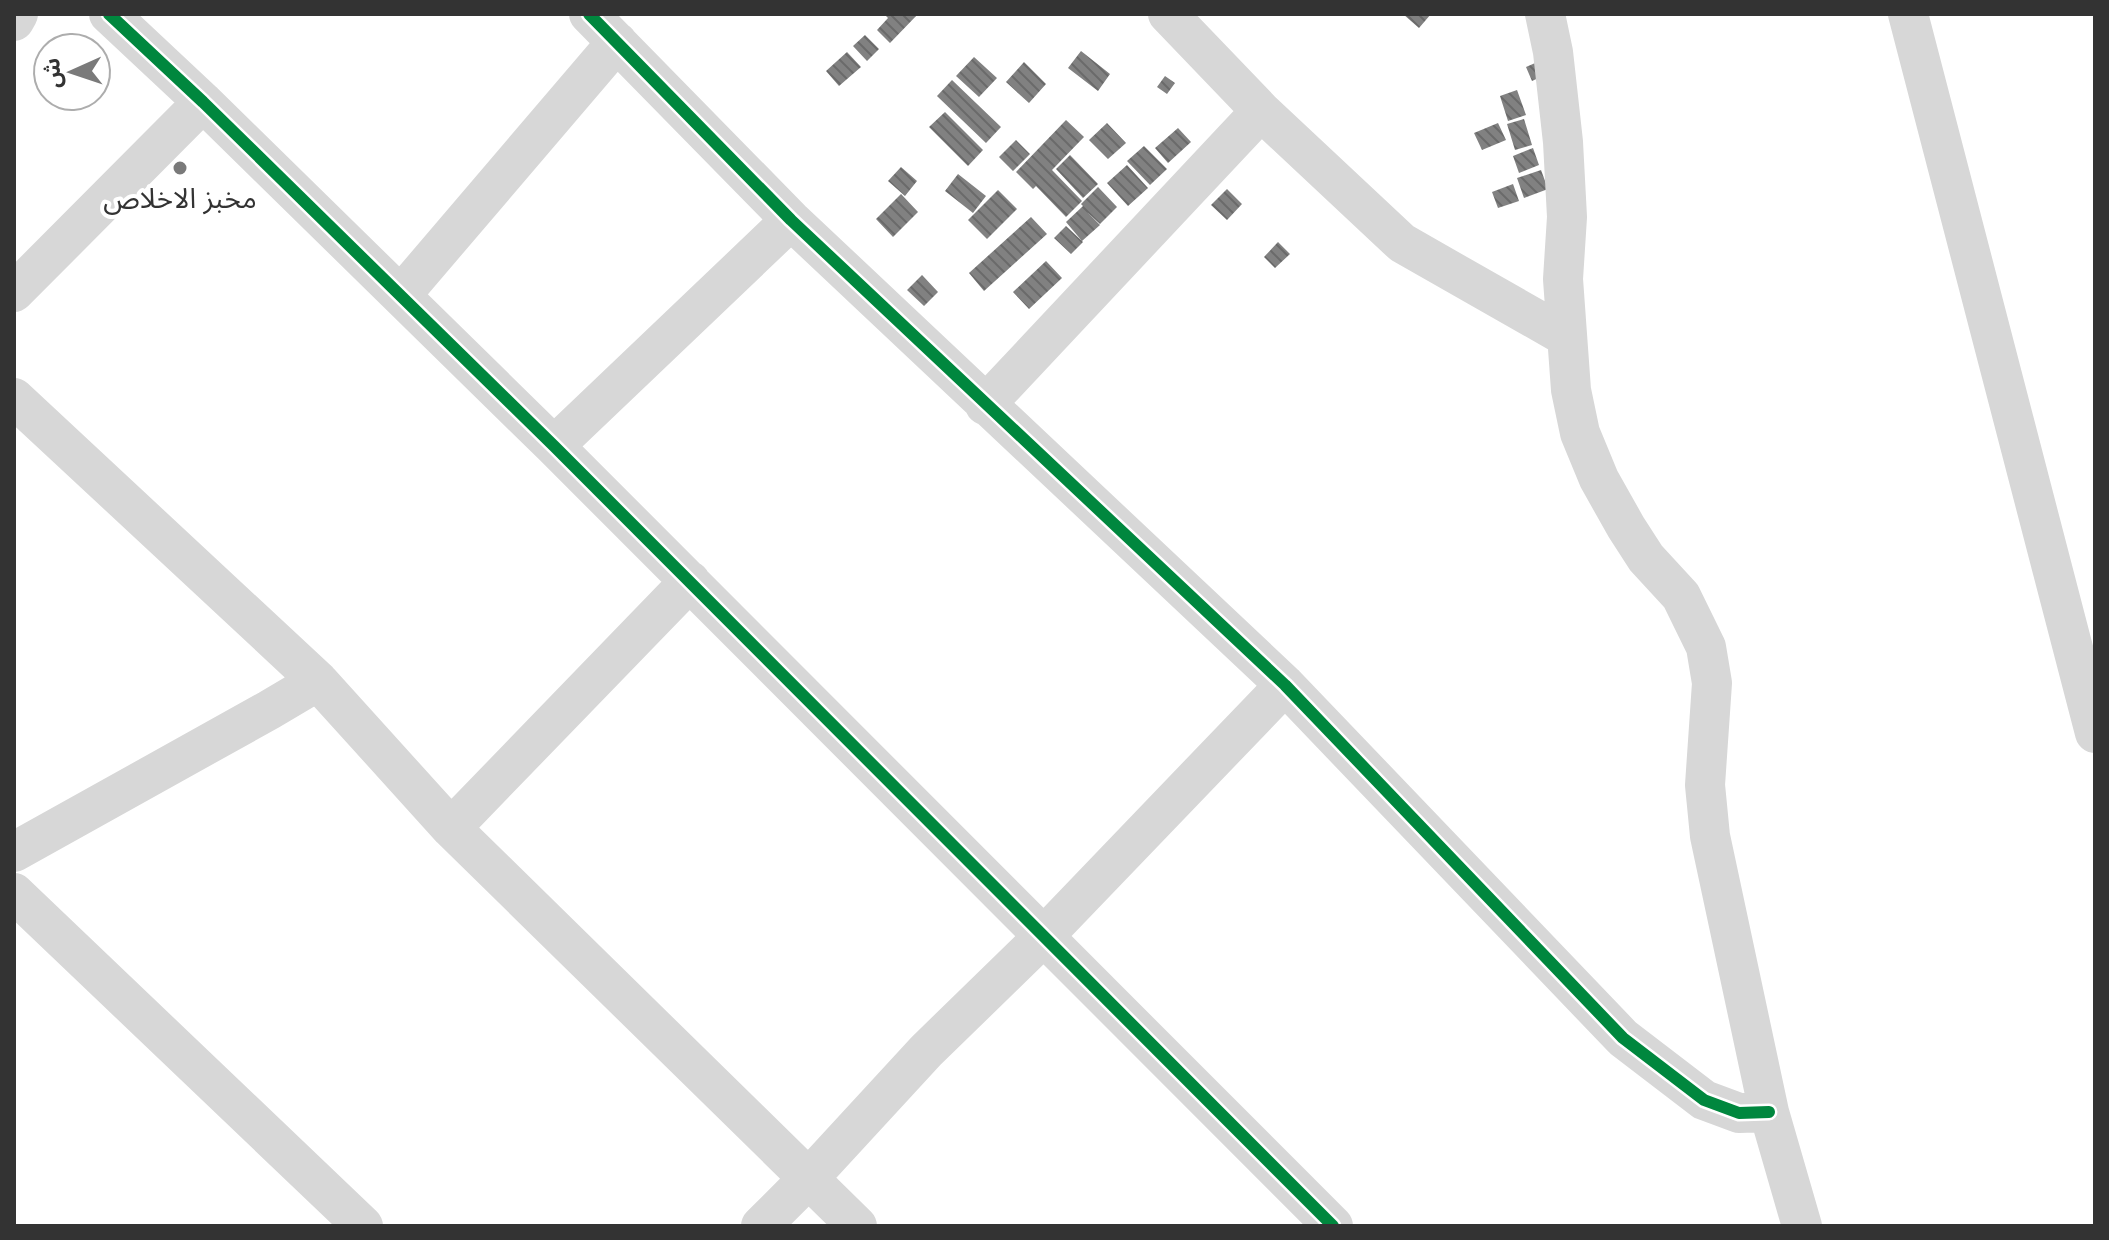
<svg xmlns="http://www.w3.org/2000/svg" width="2109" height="1240" font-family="'DM Sans','Noto Sans Arabic',sans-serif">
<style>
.building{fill:url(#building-back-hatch)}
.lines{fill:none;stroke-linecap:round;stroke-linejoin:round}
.minor{stroke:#d7d7d7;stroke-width:40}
.cycleway-casing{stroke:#fff;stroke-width:17}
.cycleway{stroke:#00873e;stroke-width:12}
.poi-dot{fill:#7a7a7a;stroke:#fff;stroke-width:3}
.labels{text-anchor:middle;stroke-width:8;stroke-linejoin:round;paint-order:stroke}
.poi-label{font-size:28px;fill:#333;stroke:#fff}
</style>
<defs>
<pattern id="building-back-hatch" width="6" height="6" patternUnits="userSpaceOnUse" patternTransform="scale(2)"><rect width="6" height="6" fill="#818181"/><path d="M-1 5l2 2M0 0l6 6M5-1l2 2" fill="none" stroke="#6a6a6a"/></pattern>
</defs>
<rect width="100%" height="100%" fill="#fff"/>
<path class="building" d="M 884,14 L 918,14 L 890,43 L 877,30 L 888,18 Z
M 1403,14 L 1431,14 L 1419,28 Z
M 865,35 L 879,49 L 867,61 L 853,46 Z
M 1081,51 L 1110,74 L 1098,91 L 1068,68 Z
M 847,52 L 861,67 L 839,86 L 826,71 Z
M 974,57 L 997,78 L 979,97 L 956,76 Z
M 1542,60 L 1547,74 L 1532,81 L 1526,67 Z
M 1024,62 L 1046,84 L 1029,103 L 1006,82 Z
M 1165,76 L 1175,83 L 1167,94 L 1157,87 Z
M 952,80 L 1001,127 L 986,143 L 937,96 Z
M 1517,90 L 1526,115 L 1508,121 L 1500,96 Z
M 945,112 L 983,150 L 968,166 L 929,127 Z
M 1524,119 L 1532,145 L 1515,150 L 1507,124 Z
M 1066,120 L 1084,137 L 1052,170 L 1082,201 L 1066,217 L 1036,186 L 1033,189 L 1016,172 Z
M 1107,123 L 1126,143 L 1108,159 L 1089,140 Z
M 1498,123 L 1506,140 L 1482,150 L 1474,133 Z
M 1178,128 L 1191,142 L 1168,163 L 1155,148 Z
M 1016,140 L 1030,154 L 1013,171 L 999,157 Z
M 1144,146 L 1167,169 L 1150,185 L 1127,161 Z
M 1533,148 L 1539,165 L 1519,173 L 1513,156 Z
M 1070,155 L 1098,184 L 1083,198 L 1056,169 Z
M 1127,165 L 1148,188 L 1128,206 L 1107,183 Z
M 901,167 L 917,181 L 905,196 L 888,181 Z
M 1541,170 L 1548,189 L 1524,198 L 1517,178 Z
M 958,174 L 986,196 L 973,213 L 945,191 Z
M 1513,184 L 1519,201 L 1498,208 L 1492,192 Z
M 1098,187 L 1117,207 L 1100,224 L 1087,212 L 1100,225 L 1082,241 L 1066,222 L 1083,206 L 1081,204 Z
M 1227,189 L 1242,204 L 1227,220 L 1211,205 Z
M 998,190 L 1017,209 L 987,239 L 968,220 Z
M 901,194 L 918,212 L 893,237 L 876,219 Z
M 1031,217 L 1047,234 L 984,291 L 969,273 Z
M 1066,226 L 1083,242 L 1071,254 L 1054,238 Z
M 1278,242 L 1290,254 L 1275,268 L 1264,257 Z
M 1046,261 L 1062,278 L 1029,309 L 1013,292 Z
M 922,275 L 938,292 L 924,306 L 907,290 Z"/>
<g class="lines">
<path class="minor" d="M 109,14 L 203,102 L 554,446 L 1333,1226
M 589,14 L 791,220 L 1285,685 L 1623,1038 L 1704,1100 L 1739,1113 L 1769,1112
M 1168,14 L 1261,111 L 1402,243 L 1567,337
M 1545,14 L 1553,52 L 1563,142 L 1567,217 L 1563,279 L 1571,390 L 1580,433 L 1599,479 L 1626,527 L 1646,558 L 1681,596 L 1706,647 L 1712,683 L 1705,785 L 1710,836 L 1769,1112 L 1802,1226
M 1908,14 L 2095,733
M 14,21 L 18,14
M 14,292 L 203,102
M 401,295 L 617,42
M 14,398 L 318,681 L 451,828 L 857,1226
M 985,405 L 1261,111
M 554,446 L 791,220
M 451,828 L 690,581
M 14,852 L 269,710 L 318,681
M 14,893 L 363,1226
M 761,1226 L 809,1178 L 926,1051 L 1043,937 L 1285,685"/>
<g class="cycleway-casing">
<path id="cycleway" d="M 109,14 L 203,102 L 554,446 L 1333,1226
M 589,14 L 791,220 L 1285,685 L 1623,1038 L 1704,1100 L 1739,1113 L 1769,1112"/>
</g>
<use href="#cycleway" class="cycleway"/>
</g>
<circle class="poi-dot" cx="180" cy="168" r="8"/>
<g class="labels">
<g class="poi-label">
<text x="180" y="208">مخبز الاخلاص</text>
</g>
</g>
<rect width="2109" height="1240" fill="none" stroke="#333333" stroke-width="32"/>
<g transform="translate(72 72) rotate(267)"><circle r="38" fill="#ffffff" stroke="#adadad" stroke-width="2"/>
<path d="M0-6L14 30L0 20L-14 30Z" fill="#7a7a7a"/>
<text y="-12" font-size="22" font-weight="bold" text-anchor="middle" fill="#333333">ش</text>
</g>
</svg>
